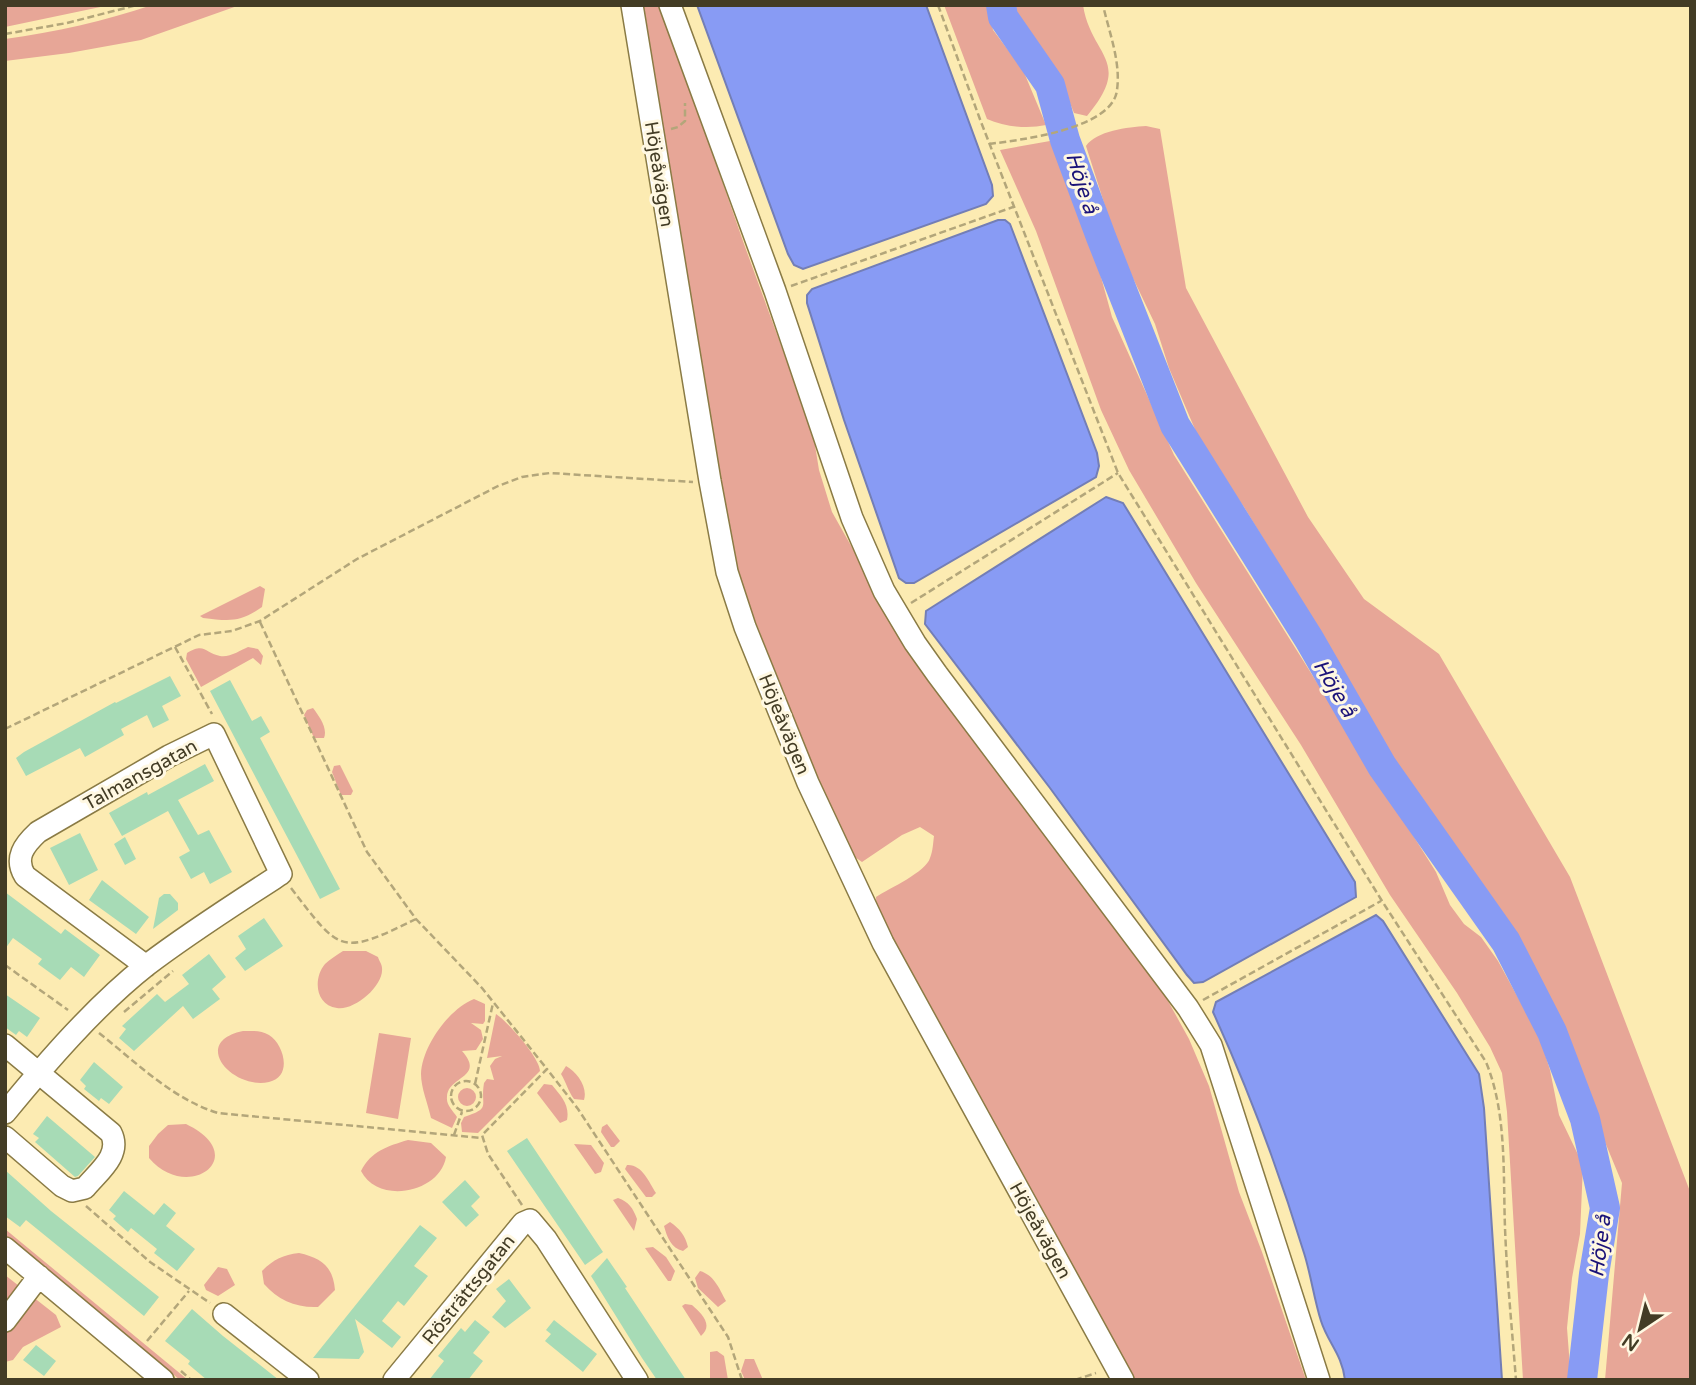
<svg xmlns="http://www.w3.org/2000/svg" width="1696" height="1385" font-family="'Varela Round',sans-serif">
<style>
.green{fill:#e7a697}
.water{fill:#889bf4;stroke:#737eb6;stroke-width:2}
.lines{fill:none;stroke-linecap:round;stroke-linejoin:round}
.river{stroke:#889bf4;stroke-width:30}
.building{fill:#a7dbb6}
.minor-casing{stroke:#8a7b45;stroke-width:24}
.path{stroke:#b3a67a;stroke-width:2.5;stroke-dasharray:7 3.5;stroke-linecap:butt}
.minor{stroke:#fff;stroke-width:21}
.labels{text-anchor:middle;stroke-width:6;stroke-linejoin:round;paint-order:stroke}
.street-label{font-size:19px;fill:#433c25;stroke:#fff8e2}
.water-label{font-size:21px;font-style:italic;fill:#1b1379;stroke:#fff8e2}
</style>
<rect width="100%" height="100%" fill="#fcebb2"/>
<path class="green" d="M 5,5 L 110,5 L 5,27 Z
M 152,5 L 240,5 L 141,40 L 69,53 L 5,61 L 5,39 C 55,32 105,21 152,5 Z
M 637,5 L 661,5 L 744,244 L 813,433 L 819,470 L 832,512 L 854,551 L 880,604 L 1157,981 L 1189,1039 L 1209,1086 L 1239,1192 L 1262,1252 L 1306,1380 L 1133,1380 L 877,913 L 876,897 C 890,888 926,872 930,858 C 933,851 933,843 934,836 L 920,827 L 902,835 L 862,862 L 849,853 L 794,730 L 792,713 L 743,591 L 723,512 L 702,364 Z
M 944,5 L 989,5 L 993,30 L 1023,70 L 1046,125 C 1028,129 1004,127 987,119 Z
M 1011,5 L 1083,5 C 1091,57 1134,60 1087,116 L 1074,113 L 1059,76 L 1040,51 L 1018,30 L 1010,17 Z
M 1146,126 L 1160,129 L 1186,288 L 1308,517 L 1364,599 L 1439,654 L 1570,877 L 1691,1194 L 1691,1380 L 1605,1380 L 1622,1183 L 1524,947 L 1413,792 L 1305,620 L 1280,566 L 1244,507 L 1205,453 L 1169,368 L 1155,324 L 1118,247 L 1086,146 C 1096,131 1128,127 1146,126 Z
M 1050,141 L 1098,266 L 1112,317 L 1174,455 L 1436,872 L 1450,905 L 1464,924 L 1481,937 L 1498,961 L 1540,1038 L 1550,1070 L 1559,1115 L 1583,1165 L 1580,1234 L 1572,1278 L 1567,1328 L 1571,1380 L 1523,1380 L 1507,1112 L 1502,1073 L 1490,1047 L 1457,993 L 1390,895 L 1301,745 L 1196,583 L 1129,470 L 1101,410 L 1036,231 L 1000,150 Z
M 260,586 L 265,589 L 262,607 C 240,623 229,621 203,618 L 200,616 Z
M 248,647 L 258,649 L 263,656 L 261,665 L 253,658 L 201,687 L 186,659 L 187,653 C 205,642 205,653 220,656 C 229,658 241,650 248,647 Z
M 313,708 C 319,716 328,728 324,738 L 314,738 L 304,715 L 307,710 Z
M 340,765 L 353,791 L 351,795 L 341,795 L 332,772 L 334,766 Z
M 343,951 L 366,951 L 378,957 C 379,961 382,964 382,968 C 384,986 354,1011 337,1008 C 315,1005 313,978 325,964 C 330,959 337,955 343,951 Z
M 474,999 L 485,1004 L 485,1021 L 483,1024 L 471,1023 L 481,1030 L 483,1039 L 476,1050 L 462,1051 C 486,1078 447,1076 447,1097 C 446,1105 453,1111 457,1117 L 452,1128 L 431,1118 C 428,1104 421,1088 421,1074 C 422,1046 449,1009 474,999 Z
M 496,1014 C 507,1021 540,1058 540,1071 L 478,1133 L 462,1132 L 461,1123 L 464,1117 C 492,1108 480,1107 484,1083 L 487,1079 L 494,1080 L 490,1066 L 495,1059 L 502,1056 L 487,1058 Z
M 243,1031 C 252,1031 261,1030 269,1035 C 284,1044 293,1077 269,1082 C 232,1090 190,1042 243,1031 Z
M 379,1033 L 411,1038 L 398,1119 L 366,1113 Z
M 566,1066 C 577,1072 588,1087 584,1100 L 574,1099 C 568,1091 566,1082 561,1074 Z
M 544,1084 L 552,1085 C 561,1096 570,1105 567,1120 L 560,1123 L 537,1093 Z
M458 1097a9 9 0 1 1 18 0a9 9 0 1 1-18 0Z
M 186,1124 C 253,1156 188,1204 149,1158 L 149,1146 L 158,1134 L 168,1125 Z
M 607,1124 L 620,1141 L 614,1147 L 611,1147 L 601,1132 L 602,1127 Z
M 408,1140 L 431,1143 L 446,1157 C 440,1193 378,1205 361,1171 C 371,1151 388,1146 408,1140 Z
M 574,1144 L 591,1145 L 604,1163 L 601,1172 L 595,1174 Z
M 627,1165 C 642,1164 649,1182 656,1193 L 652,1197 L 646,1197 L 625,1169 Z
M 618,1198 C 629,1202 633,1208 637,1219 L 634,1231 L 613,1200 Z
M 670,1222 C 680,1229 685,1235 688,1247 L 683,1251 C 671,1248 667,1237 664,1226 Z
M 5,1229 L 188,1380 L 180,1380 L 5,1235 Z
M 653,1247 L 666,1257 L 675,1271 L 671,1281 L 668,1281 L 645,1248 Z
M 299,1253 C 321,1258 333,1266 335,1290 L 318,1307 C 296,1308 278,1300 264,1284 L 262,1271 C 274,1259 283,1255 299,1253 Z
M 218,1267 L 227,1269 L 235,1285 L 218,1296 L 206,1290 L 204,1285 Z
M 700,1271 C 714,1275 719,1288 726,1301 L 718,1307 L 698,1288 L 695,1278 Z
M 5,1275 L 56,1315 L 61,1327 L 23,1347 L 13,1360 L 5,1362 Z
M 685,1304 L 692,1305 C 701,1313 714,1325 701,1336 L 682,1306 Z
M 717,1351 L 724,1356 L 728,1380 L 710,1380 L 710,1352 Z
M 745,1359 L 754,1359 L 763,1380 L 745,1380 L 741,1371 Z"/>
<path class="water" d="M 697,5 L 926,5 L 992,185 L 993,196 L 986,204 L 803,269 L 794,265 L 788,254 Z
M 998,220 L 1005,220 L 1010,224 L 1097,453 L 1099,466 L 1096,477 L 914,583 L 906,583 L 899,578 L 844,420 L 807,303 L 807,295 L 812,289 Z
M 1106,497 L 1123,503 L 1355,882 L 1356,897 L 1203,982 L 1194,983 L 1187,975 L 1050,788 L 925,624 L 926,611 Z
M 1376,915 L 1383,921 L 1479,1074 L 1484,1108 L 1502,1380 L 1345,1380 C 1342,1354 1328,1343 1321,1321 C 1314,1299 1311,1275 1304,1253 C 1279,1171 1249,1091 1213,1012 L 1216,1002 Z"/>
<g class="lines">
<path class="river" d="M 1001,5 L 1003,17 L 1050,85 L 1065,140 L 1101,237 L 1175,425 L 1309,639 L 1382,766 L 1506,942 L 1552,1032 L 1585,1119 L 1605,1208 L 1594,1274 L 1582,1380"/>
</g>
<path class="building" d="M 170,676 L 181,696 L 162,706 L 169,720 L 153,728 L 147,715 L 121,729 L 124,735 L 85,757 L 80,748 L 26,776 L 16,758 L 24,752 L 115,702 L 116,703 Z
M 230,680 L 252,721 L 261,716 L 270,732 L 260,738 L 340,889 L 320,899 L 210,691 Z
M 205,764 L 214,781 L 178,800 L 198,835 L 209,830 L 232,872 L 210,884 L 204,872 L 191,879 L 179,857 L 190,851 L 168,811 L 122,836 L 109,813 L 147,792 L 148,795 Z
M 80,833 L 98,870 L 69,885 L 50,848 Z
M 125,837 L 136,859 L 125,865 L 114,844 Z
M 102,880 L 149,917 L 136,934 L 89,900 Z
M 5,892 L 61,934 L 65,929 L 100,955 L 84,977 L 71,967 L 60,980 L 38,964 L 42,959 L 13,938 L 5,949 Z
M 164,894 L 170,894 L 178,903 L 178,910 L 153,929 L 159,898 Z
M 264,918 L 283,946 L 245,971 L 235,958 L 246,949 L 238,936 Z
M 209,954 L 226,977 L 212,989 L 220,999 L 193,1019 L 183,1006 L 134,1051 L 119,1038 L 126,1029 L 122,1026 L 157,994 L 165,1002 L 189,984 L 182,975 Z
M 5,994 L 40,1018 L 27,1037 L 19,1031 L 16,1035 L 5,1027 Z
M 94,1062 L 123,1087 L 109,1104 L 101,1098 L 99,1101 L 84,1089 L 86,1086 L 80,1080 Z
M 47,1116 L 95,1157 L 78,1176 L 75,1177 L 35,1142 L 39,1138 L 33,1134 Z
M 527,1138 L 603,1252 L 585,1265 L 507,1151 Z
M 5,1170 L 51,1211 L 159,1297 L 144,1316 L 26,1220 L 20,1227 L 5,1216 Z
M 465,1180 L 480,1197 L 471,1206 L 479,1215 L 466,1227 L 442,1202 Z
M 124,1191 L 154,1215 L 164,1203 L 176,1213 L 166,1226 L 195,1249 L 177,1271 L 154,1253 L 157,1249 L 131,1228 L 128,1232 L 113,1219 L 116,1216 L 109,1210 Z
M 420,1225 L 437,1238 L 414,1266 L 428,1276 L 404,1306 L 398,1301 L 382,1321 L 401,1337 L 392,1348 L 355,1319 L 364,1352 L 359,1359 L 313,1358 Z
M 607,1258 L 627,1287 L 625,1288 L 686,1380 L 657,1380 L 642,1358 L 591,1276 Z
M 509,1279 L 531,1308 L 505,1328 L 492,1317 L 506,1301 L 496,1289 Z
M 192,1309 L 223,1336 L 279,1380 L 207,1380 L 188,1364 L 190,1361 L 165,1341 Z
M 475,1320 L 490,1332 L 473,1353 L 483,1361 L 468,1380 L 429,1380 L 444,1361 L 438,1356 L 461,1328 L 465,1332 Z
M 554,1320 L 597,1354 L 583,1372 L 545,1341 L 551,1334 L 546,1330 Z
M 36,1345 L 56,1361 L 44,1376 L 23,1360 Z"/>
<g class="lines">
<g class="minor-casing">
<path id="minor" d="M 632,5 L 710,481 L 727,572 L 745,627 L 808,783 L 883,943 L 1123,1380
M 670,5 L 775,291 L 852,518 L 884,591 L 915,643 L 937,674 L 1188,1008 L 1211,1045 L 1319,1380
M 5,1045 L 111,1133 C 122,1155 98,1172 85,1188 L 72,1191 L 62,1186 L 5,1137
M 5,1113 C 46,1063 96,1005 147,965 C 189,933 236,903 281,874 L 214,734 L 169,756 L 38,832 C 24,845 14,858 25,876 L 146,966
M 5,1248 L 163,1380
M 224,1314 L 308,1380
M 5,1321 L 39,1276
M 394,1380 L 523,1223 L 530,1220 L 546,1239 L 637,1380"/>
</g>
<path class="path" d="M 938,5 L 981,122 L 1118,473 L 1382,901 L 1486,1062 C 1507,1113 1503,1174 1505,1228 C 1507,1279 1512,1329 1516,1380
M 5,34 L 67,23 L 137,5
M 671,129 L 678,127 L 685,121 L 685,103
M 989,144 C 1020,140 1113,129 1117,90 C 1121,62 1109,32 1103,5
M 791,286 L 1013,207
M 911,603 L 1118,473
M 260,622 L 367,852 L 416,919 L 482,988 L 547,1069
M 175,647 L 212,714
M 5,729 L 199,635 L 232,631 L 260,621 L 357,559 L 498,486 L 522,477 L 550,473 L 693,482
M 291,888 C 341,953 340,956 416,919
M 5,965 L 68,1010
M 1203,1000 L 1381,901
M 124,1012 L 173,971
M 99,1033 C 136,1062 172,1099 218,1113 L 482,1138
M451 1096a15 15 0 1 1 30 0a15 15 0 1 1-30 0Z
M 475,1084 L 493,1003
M 454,1135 L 462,1112
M 522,1205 L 488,1154 L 482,1135 L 547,1069 L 578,1109 L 728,1337 L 742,1380
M 86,1206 L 150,1262 L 210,1303
M 147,1341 L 189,1291
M 181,1371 L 191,1380
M 1075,1380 L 1096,1373"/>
<use href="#minor" class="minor"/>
</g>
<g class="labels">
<g class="street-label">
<text transform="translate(660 174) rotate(81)" y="7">Höjeåvägen</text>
<text transform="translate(785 724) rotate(68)" y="7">Höjeåvägen</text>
<text transform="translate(140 774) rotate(-29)" y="7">Talmansgatan</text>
<text transform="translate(1041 1230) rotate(61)" y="7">Höjeåvägen</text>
<text transform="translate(468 1289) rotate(-51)" y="7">Rösträttsgatan</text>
</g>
<g class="water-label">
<text transform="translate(1082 183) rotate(72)" y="7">Höje å</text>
<text transform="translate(1335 688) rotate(59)" y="7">Höje å</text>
<text transform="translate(1600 1246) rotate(-83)" y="7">Höje å</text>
</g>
</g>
<rect width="1696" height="1385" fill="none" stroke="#433c25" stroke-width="14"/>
<g transform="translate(1640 1329) rotate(215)" stroke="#fff8e2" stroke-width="5" paint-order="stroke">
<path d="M0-5L12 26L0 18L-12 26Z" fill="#433c25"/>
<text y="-10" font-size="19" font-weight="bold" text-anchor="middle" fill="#433c25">N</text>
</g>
</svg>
